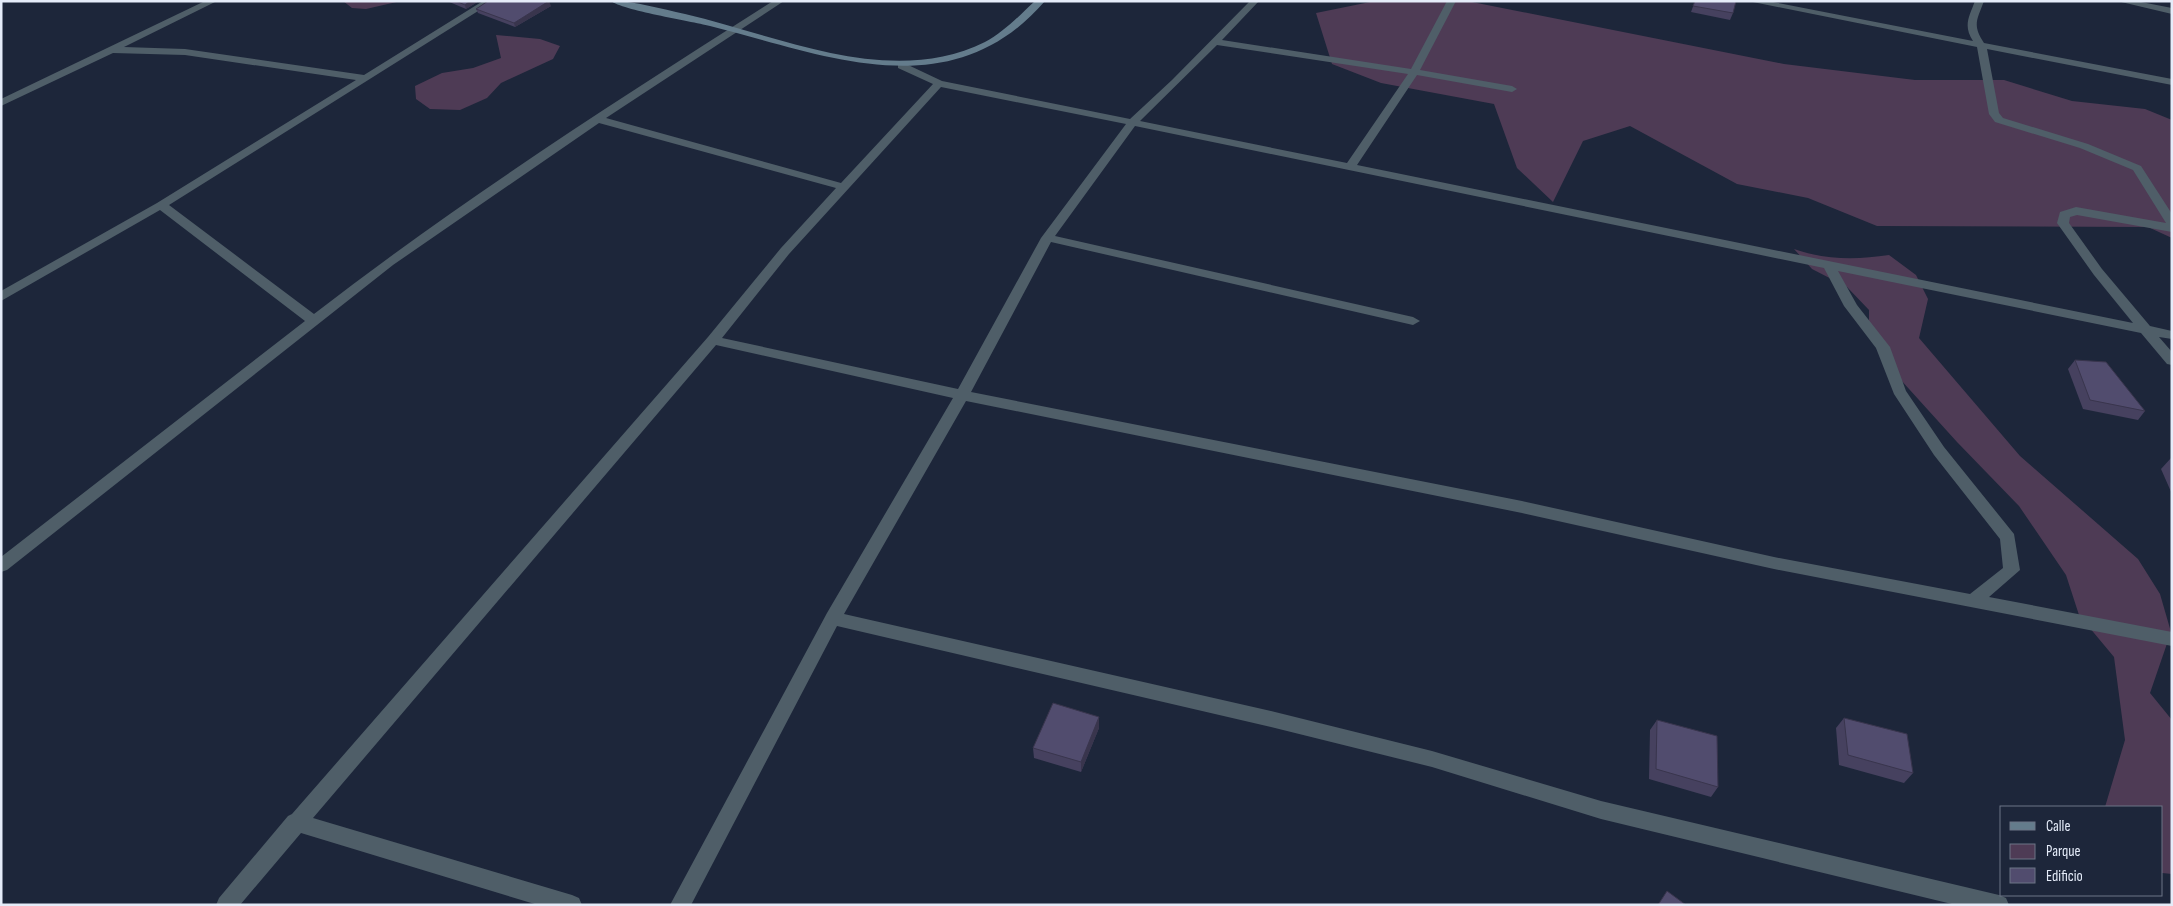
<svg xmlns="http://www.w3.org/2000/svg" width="2173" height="906" font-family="'Sofia Sans Condensed',sans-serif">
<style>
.green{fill:#4e3b55}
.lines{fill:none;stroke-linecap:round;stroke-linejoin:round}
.street{fill:#4f5e68;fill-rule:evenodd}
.secondary{fill:#647c8c;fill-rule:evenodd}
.wall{fill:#46415f}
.shaded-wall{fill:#39354d}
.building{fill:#514c6e;stroke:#39354d}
</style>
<rect width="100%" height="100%" fill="#1d263a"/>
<path class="green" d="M 343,1 L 401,1 L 366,9 L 352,8 Z
M 1375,1 L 1467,1 L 1784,64 L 1915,80 L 2004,80 L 2072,101 L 2145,109 L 2172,120 L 2172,238 L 2148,227 L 1877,226 L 1808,198 L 1737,184 L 1630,126 L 1583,141 L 1553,202 L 1517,168 L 1494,104 L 1381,83 L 1332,64 L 1316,13 Z
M 496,35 L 540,39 L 560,46 L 553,59 L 501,83 L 487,98 L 460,110 L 430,109 L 416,99 L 415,86 L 442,73 L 473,68 L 501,58 Z
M 1794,249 C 1826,260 1856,260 1889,255 L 1916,275 L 1928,299 L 1919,338 L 2020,456 L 2138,559 L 2160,594 L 2171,632 L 2150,693 L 2172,720 L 2172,874 L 2162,873 L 2162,807 L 2105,807 L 2125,740 L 2114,657 L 2079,615 L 2066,575 L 2019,506 L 1957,442 L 1881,358 L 1869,332 L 1869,310 L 1847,287 L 1812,269 Z"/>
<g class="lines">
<path class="street" d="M 205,1 L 217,1 L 124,47 L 185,49 L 364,75 L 483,1 L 494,1 L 169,205 L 314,314 C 460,201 617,100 773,1 L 784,1 L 606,118 L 841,183 L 933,84 L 898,68 L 898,64 L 906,64 L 942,81 L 1130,119 L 1172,80 L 1250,1 L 1259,1 L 1222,40 L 1411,69 L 1447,1 L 1456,1 L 1420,70 L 1512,86 L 1517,89 L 1512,92 L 1417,75 L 1357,165 L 2133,323 L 2094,275 L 2057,223 L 2060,212 L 2076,207 L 2166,223 L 2133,170 L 2080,148 L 1995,122 L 1989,114 L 1977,47 L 1748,1 L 1768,1 L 1973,41 C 1963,26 1969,17 1975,1 L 1984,1 C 1977,20 1972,25 1984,43 L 2172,79 L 2172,85 L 1987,49 L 1999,113 L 2003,118 L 2088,144 L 2141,166 L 2172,214 L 2172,232 L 2077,215 L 2070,217 L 2069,223 L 2102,269 L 2150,326 L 2172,331 L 2172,339 L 2159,337 L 2172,352 L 2172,365 L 2167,364 L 2141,333 L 1838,271 L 1857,305 L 1890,347 L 1906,391 L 1944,447 L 2014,534 L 2020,570 L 1989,597 L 2172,632 L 2172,646 L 1774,569 L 1522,513 L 966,401 L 844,614 L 1275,712 L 1432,751 L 1601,801 L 1999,895 L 2006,898 L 2009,905 L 1956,905 L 1601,819 L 1432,767 L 1275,728 L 837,626 L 691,905 L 670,905 L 827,613 L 953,398 L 716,345 L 313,818 L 572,895 L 579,898 L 582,905 L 538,905 L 301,833 L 240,905 L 216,905 L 219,898 L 288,816 L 292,814 L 708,337 L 781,248 L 836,188 L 599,123 L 393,265 L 7,570 L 1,572 L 1,557 L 305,321 L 160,210 L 1,301 L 1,291 L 157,203 L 356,80 L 185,55 L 113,53 L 1,106 L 1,99 ZM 1217,45 L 1408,74 L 1347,163 L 1140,121 ZM 941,87 L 1126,124 L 1041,238 L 958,389 L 722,338 L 789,254 ZM 1135,126 L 1824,268 L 1844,306 L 1876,348 L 1894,394 L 1934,455 L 2000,539 L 2003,568 L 1970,594 L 1774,557 L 1522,501 L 971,392 L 1051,242 L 1413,325 L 1420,321 L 1413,317 L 1055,236 Z
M 2117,1 L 2136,1 L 2172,8 L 2172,14 Z"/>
<path class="secondary" d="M 611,1 C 636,1 661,9 685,14 C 780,36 890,89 985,42 C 1004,32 1020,15 1035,1 L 1045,1 C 951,110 825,55 710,26 C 690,21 622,10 611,1 Z"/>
</g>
<path class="wall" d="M 447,1 L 479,1 L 466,9 Z
M 1695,1 L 1733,13 L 1730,20 L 1691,12 Z
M 551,6 L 515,27 L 478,13 L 476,9 Z
M 2075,360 L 2145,411 L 2138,420 L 2083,409 L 2068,369 Z
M 2171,458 L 2172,458 L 2172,494 L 2161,469 Z
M 1099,717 L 1099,728 L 1081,772 L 1034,758 L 1033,748 Z
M 1844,718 L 1913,773 L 1904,783 L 1839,765 L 1836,728 Z
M 1657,720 L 1718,787 L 1711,797 L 1649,779 L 1650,730 Z"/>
<path class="shaded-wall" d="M 470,1 L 479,1 L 466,9 L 465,5 Z
M 549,1 L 551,6 L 515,27 L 514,23 Z
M 1099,717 L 1099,728 L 1081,772 L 1081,762 Z"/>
<path class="building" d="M 456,1 L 470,1 L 465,5 Z
M 488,1 L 549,1 L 514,23 L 476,9 Z
M 1695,1 L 1736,1 L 1733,13 L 1693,6 Z
M 2075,360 L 2106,362 L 2145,411 L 2090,400 Z
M 1053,703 L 1099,717 L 1081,762 L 1033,748 Z
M 1844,718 L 1907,734 L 1913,773 L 1848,755 Z
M 1657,720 L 1717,736 L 1718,787 L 1656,769 Z
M 1667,891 L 1686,905 L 1658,905 Z"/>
<rect width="2173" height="906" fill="none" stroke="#e5ecf9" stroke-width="5"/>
<rect x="2000" y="806" width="162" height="90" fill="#1d263a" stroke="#6d7586"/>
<rect x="2010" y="822" width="25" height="8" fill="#647c8c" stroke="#6d7586"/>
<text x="2046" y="831" font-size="15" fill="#e5ecf9">Calle</text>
<rect x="2010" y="844" width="25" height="15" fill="#4e3b55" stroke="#6d7586"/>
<text x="2046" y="856" font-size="15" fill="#e5ecf9">Parque</text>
<rect x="2010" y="868" width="25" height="15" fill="#514c6e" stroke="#6d7586"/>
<text x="2046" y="881" font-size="15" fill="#e5ecf9">Edificio</text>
</svg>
